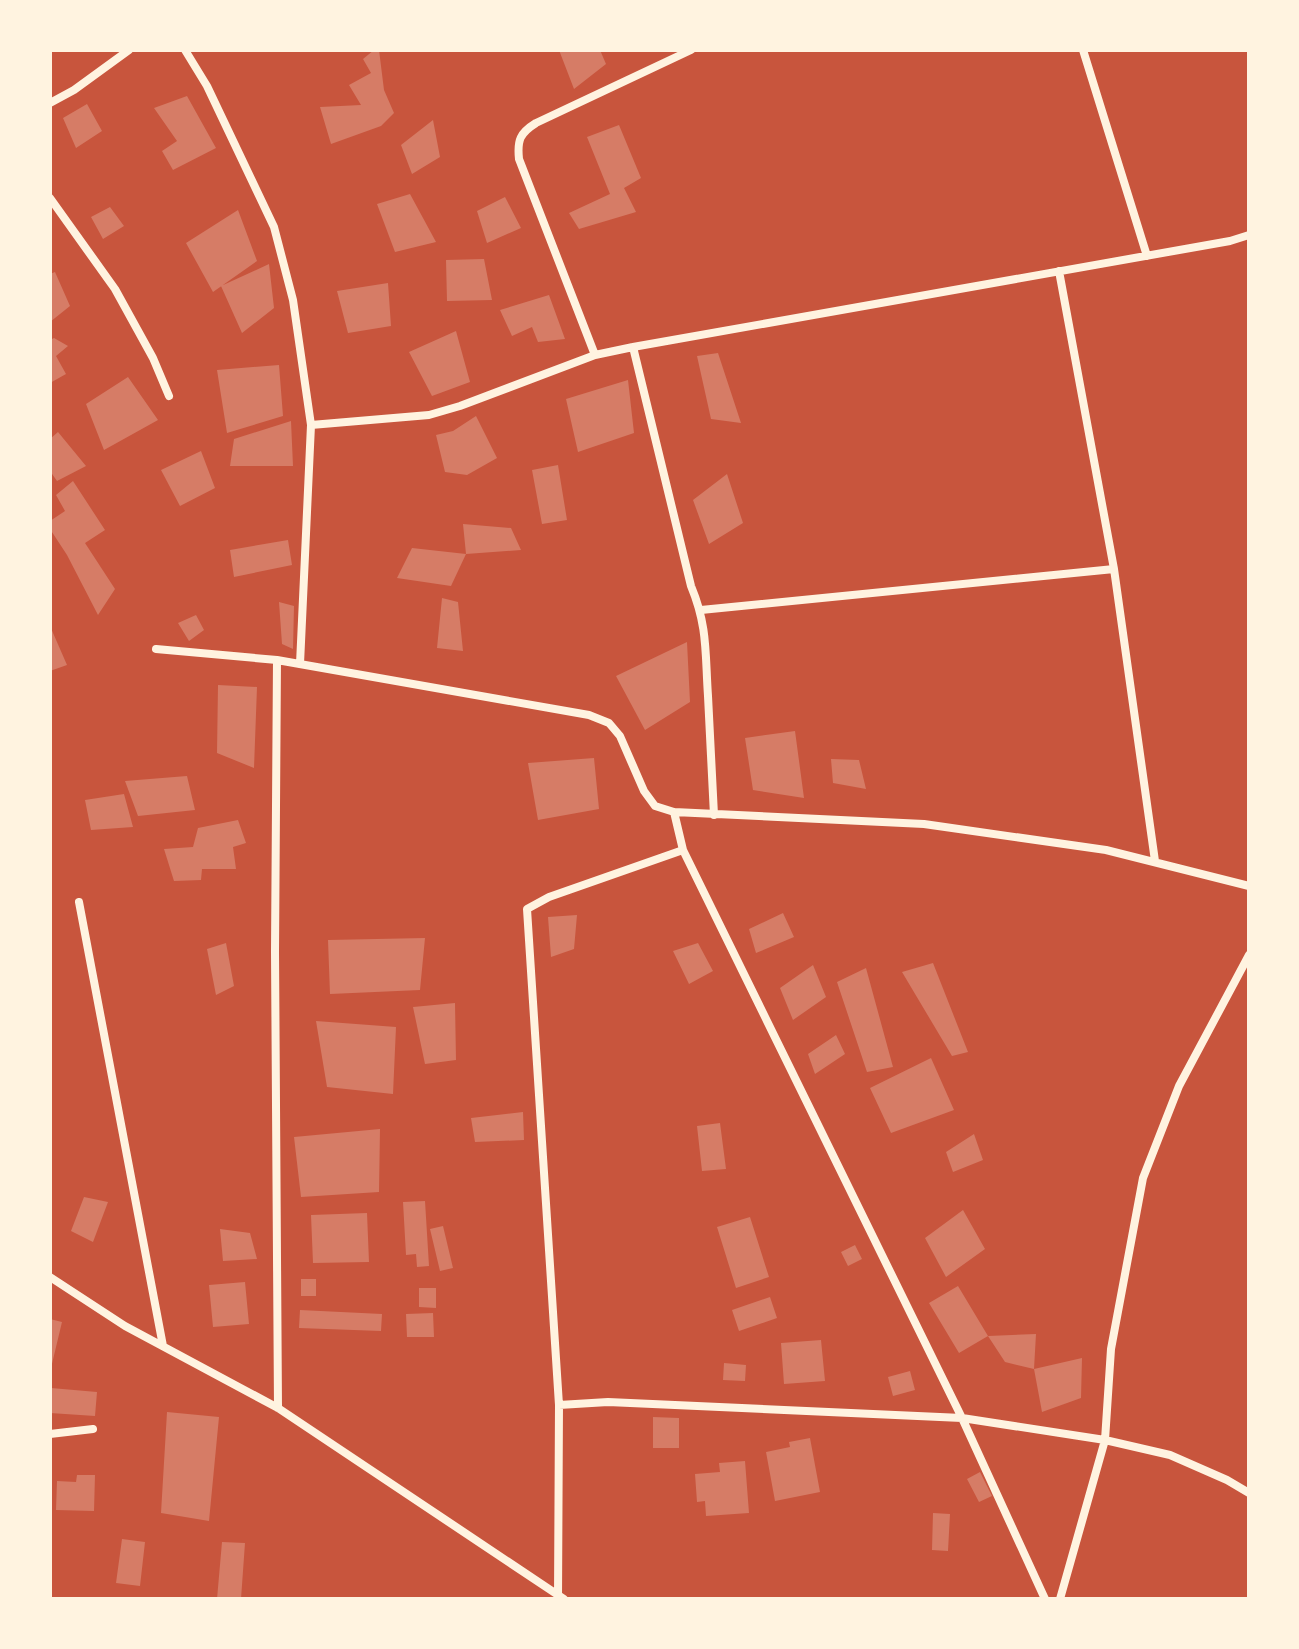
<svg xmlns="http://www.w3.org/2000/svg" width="1299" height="1649" font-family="Poppins,sans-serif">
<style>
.building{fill:#d67c66}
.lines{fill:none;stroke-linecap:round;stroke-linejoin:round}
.minor{stroke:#fff3e0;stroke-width:8}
</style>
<rect width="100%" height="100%" fill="#c8553d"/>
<path class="building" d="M 374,50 L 379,50 L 384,90 L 394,113 L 381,126 L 331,144 L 320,107 L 361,105 L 349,85 L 371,73 L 363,59 Z
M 559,50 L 600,50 L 606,64 L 574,89 Z
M 187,96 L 216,148 L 173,170 L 162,151 L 177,141 L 154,108 Z
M 87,104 L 102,131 L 76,148 L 63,118 Z
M 433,120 L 440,157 L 412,174 L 401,145 Z
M 619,125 L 641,178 L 624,188 L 636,212 L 579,229 L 569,213 L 610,194 L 587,137 Z
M 410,194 L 436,242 L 395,252 L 377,204 Z
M 505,197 L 521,228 L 487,243 L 477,211 Z
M 110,207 L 124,226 L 103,239 L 91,217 Z
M 238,210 L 257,261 L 213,292 L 186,243 Z
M 484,259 L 492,300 L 447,301 L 446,260 Z
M 269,264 L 274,308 L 242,333 L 221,286 Z
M 55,272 L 70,306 L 50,322 L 50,274 Z
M 388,283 L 391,326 L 348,333 L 337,291 Z
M 549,295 L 565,339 L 538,342 L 532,327 L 512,336 L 500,310 Z
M 456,331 L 470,382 L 432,396 L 409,352 Z
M 54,338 L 68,346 L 56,356 L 66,374 L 50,383 L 50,340 Z
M 718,353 L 741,423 L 711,419 L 697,356 Z
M 279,365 L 283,416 L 227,433 L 217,370 Z
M 128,377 L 158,420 L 104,450 L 86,404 Z
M 628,380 L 634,433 L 578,452 L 566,399 Z
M 476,416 L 497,458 L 467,475 L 445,472 L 436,435 L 453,431 Z
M 291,421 L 293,466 L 230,466 L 234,439 Z
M 58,432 L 86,466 L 57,481 L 50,471 L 50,439 Z
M 201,451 L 215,488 L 180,506 L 161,470 Z
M 558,465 L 567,520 L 542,524 L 532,470 Z
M 727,474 L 743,523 L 709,544 L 693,500 Z
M 73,481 L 105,530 L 85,543 L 115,589 L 98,615 L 67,555 L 50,529 L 50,521 L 65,511 L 56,495 Z
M 463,524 L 511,528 L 521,550 L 466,554 Z
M 288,540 L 292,565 L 234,577 L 230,550 Z
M 412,548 L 466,554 L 451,586 L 397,578 Z
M 442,598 L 458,602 L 463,651 L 437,648 Z
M 279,602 L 294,606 L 293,649 L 282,644 Z
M 196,615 L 204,630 L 189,641 L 178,623 Z
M 50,626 L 67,665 L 50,671 Z
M 687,642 L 690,702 L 645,730 L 616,676 Z
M 218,685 L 257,687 L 254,768 L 217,753 Z
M 795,731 L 804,798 L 753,790 L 745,738 Z
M 594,758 L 599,809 L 538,820 L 528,763 Z
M 831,759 L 859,760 L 866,789 L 833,783 Z
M 187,776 L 195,810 L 138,816 L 125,781 Z
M 124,794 L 133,827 L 91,830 L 85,800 Z
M 238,820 L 246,843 L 233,847 L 236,869 L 202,869 L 201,880 L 174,881 L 164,849 L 193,847 L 198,828 Z
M 783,913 L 794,937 L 756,953 L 749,929 Z
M 577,915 L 574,949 L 551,957 L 548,917 Z
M 425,938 L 420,990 L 330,994 L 328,940 Z
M 226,943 L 234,986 L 216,995 L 207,949 Z
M 698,943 L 713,971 L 689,984 L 673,951 Z
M 933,963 L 968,1052 L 952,1056 L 902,972 Z
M 813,965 L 826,997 L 793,1020 L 780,988 Z
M 866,968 L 893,1067 L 867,1072 L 837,982 Z
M 455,1003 L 456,1060 L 425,1064 L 413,1007 Z
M 316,1021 L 396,1027 L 393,1094 L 327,1087 Z
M 836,1035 L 845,1054 L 815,1074 L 808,1054 Z
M 931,1058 L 954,1110 L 891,1133 L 870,1088 Z
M 523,1112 L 524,1140 L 475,1142 L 471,1118 Z
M 720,1123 L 726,1169 L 702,1171 L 697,1126 Z
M 380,1129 L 379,1192 L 301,1197 L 294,1137 Z
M 974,1134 L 983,1160 L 953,1172 L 946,1152 Z
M 84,1197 L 108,1202 L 93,1242 L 71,1231 Z
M 425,1201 L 429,1266 L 417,1267 L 416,1254 L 406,1255 L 403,1202 Z
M 963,1210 L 985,1249 L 946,1277 L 925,1238 Z
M 367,1213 L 369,1262 L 313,1263 L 311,1215 Z
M 750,1217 L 769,1277 L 736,1288 L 717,1227 Z
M 443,1226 L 453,1268 L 440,1271 L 430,1229 Z
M 220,1229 L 250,1233 L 257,1259 L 223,1261 Z
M 855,1245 L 862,1259 L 848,1266 L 841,1252 Z
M 301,1279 L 316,1279 L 316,1296 L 301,1296 Z
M 245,1282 L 249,1324 L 213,1327 L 209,1285 Z
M 958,1286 L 988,1336 L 1036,1334 L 1034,1369 L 1082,1358 L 1081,1398 L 1042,1412 L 1034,1369 L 1005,1362 L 988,1336 L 959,1353 L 929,1303 Z
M 419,1288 L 436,1288 L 436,1308 L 419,1307 Z
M 770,1297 L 777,1318 L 739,1331 L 732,1310 Z
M 300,1310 L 382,1314 L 381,1331 L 299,1328 Z
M 433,1313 L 434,1337 L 407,1337 L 406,1314 Z
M 50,1319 L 62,1322 L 51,1368 L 50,1367 Z
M 821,1340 L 825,1381 L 784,1384 L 781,1343 Z
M 724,1363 L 746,1365 L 745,1381 L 723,1380 Z
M 910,1371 L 915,1390 L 893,1396 L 888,1377 Z
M 51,1388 L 97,1392 L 95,1416 L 50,1413 Z
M 167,1412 L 219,1417 L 209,1521 L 161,1513 Z
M 653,1417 L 679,1418 L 679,1448 L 653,1448 Z
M 810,1438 L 820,1492 L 775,1501 L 766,1452 L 790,1447 L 789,1442 Z
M 745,1461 L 749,1513 L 706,1516 L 705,1501 L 697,1502 L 695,1474 L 720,1472 L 719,1463 Z
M 980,1472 L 992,1496 L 979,1502 L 967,1479 Z
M 77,1475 L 95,1475 L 94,1511 L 56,1510 L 57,1481 L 76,1482 Z
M 933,1513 L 950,1514 L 948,1551 L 932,1550 Z
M 122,1539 L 145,1542 L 140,1586 L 116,1583 Z
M 222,1542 L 245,1543 L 241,1599 L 217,1599 Z"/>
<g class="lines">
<path class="minor" d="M 185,50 L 207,86 L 274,227 L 293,300 L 311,425 L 300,664
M 1083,50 L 1147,256
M 50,103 L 74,90 L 129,50
M 50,198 L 115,289 L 153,358 L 169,396
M 1059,271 L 1114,569 L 1155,861
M 633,347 L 691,586 C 708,627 705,653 708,696 C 710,736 712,775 714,815
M 595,355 L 519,159 C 517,140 520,133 536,123 L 691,50
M 311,425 L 429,415 L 460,406 L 595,355 L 633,347 L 1230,241 L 1249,235
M 701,610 L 1114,569
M 156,649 L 277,660 L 589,715 L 609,723 L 620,736 L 644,791 L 655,806 L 674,812 L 924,824 L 1106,850 L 1249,886
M 277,660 L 275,952 L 278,1408
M 674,812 L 683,850 L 962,1418 L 1045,1599
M 79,902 L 163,1346
M 50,1277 L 125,1326 L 278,1408 L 564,1599
M 559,1405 L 608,1402 L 962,1418 L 1105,1440 L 1170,1455 L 1227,1480 L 1249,1493
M 50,1434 L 93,1429
M 558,1599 L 559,1405 L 527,909 L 549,897 L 683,850
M 1060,1599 L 1105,1440 L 1111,1349 L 1143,1178 L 1179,1086 L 1249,955"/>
</g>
<rect width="1299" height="1649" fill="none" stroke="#fff3e0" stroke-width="104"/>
</svg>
